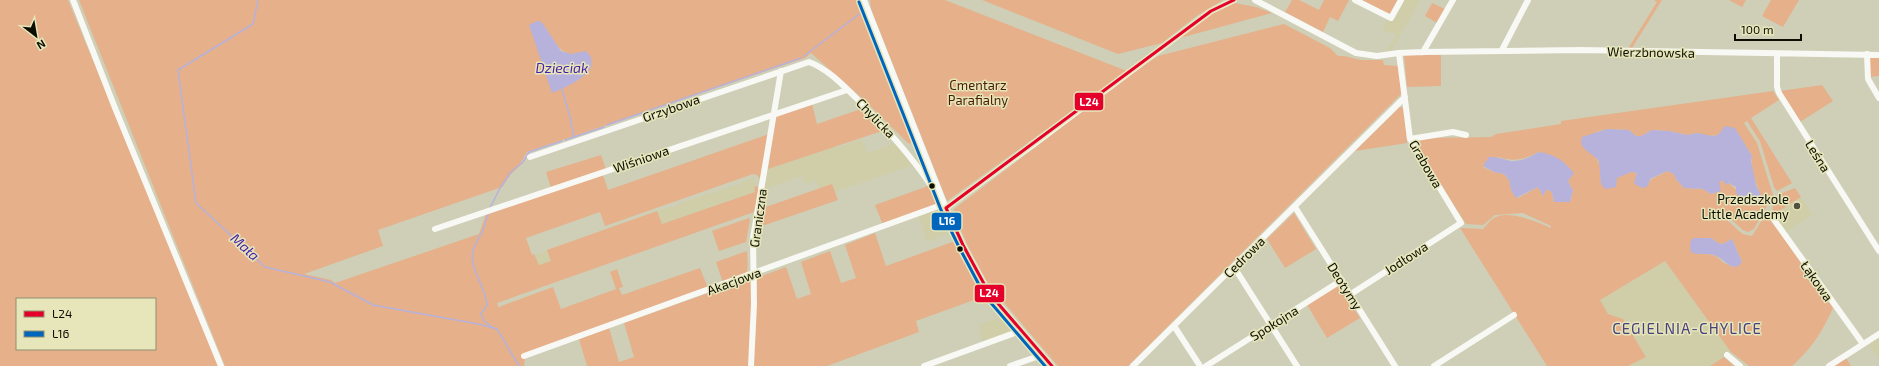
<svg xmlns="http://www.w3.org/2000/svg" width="1879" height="366" font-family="'Exo 2',sans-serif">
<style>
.built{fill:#cfcea8}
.green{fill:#e5b08a;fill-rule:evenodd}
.water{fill:#b6b2dc}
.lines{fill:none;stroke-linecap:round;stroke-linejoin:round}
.stream{stroke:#b6b2dc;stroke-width:1.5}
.minor{stroke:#f8f8f4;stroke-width:6}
.bus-1-casing{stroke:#e6e6ba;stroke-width:6}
.bus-2-casing{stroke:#e6e6ba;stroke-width:6}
.bus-1{stroke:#e4002b;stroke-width:3}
.bus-2{stroke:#0065bd;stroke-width:3}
.bus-dot{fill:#0d0c01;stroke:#e6e6ba;stroke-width:1.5}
.poi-dot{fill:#515041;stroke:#e6e6ba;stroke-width:1.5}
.labels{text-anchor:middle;stroke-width:3;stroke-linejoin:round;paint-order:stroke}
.street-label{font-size:13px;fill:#0d0c01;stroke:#e6e6ba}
.park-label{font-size:13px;fill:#491c01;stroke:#e6e6ba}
.poi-label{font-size:13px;fill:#0d0c01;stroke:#e6e6ba;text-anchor:end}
.water-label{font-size:14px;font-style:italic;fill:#481fa8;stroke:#e6e6ba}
.quarter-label{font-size:15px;letter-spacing:1px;fill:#49417e;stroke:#e6e6ba}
.line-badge{stroke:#e6e6ba;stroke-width:1.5}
.badge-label{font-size:11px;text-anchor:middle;font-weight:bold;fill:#fff}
</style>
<rect width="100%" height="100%" fill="#cfcfb7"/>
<path class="built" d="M 1404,0 L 1420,0 L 1392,50 L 1387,50 L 1397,35 L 1392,32 L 1391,34 L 1382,29 L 1387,20 L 1393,21 Z
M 862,139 L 867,153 L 896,143 L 913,165 L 835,192 L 832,184 L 819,189 L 816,180 L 805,184 L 802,176 L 764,189 L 768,169 L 835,146 L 836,148 Z
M 754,178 L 757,186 L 754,187 L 756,192 L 662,224 L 657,211 L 671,207 L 674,208 L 676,205 L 736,185 L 739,186 L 742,182 Z
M 1801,197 L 1813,215 L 1786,232 L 1773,215 Z
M 939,208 L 951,232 L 927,242 L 919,216 Z
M 547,250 L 551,261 L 539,265 L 534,254 L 539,254 Z
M 1665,261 L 1731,352 L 1710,366 L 1628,366 L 1646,357 L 1623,319 L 1608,314 L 1600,300 Z
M 1001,317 L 1013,331 L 984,343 L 978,325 Z
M 1879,338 L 1879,360 L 1869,344 Z"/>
<path class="green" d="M 0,0 L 68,0 L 219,366 L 0,366 ZM 17,299 L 155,299 L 155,349 L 17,349 Z
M 79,0 L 860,0 L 915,139 L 909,144 L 863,99 L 811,53 L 805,58 L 527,152 L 520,164 L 524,162 L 511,174 L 502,187 L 378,230 L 383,246 L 304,274 L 331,280 L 335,283 L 479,234 L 486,214 L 603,175 L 608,190 L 769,134 L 760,179 L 757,175 L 753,174 L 605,226 L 600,212 L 526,238 L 532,255 L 534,254 L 539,265 L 551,261 L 547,250 L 657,211 L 662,224 L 755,192 L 754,187 L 757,186 L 759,191 L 754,212 L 497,303 L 499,308 L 501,306 L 553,287 L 561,309 L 616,289 L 610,272 L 617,269 L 623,287 L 619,288 L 622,295 L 700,268 L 708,288 L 525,358 L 524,366 L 225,366 ZM 543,24 C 554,41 561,61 586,52 L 588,70 L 560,89 Z
M 870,0 L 945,0 L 1127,71 L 947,201 L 871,9 Z
M 982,0 L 1223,0 L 1195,17 L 1162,43 L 1118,54 Z
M 1292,0 L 1299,0 L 1319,10 L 1324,0 L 1349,0 L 1338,21 L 1330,17 L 1323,32 L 1285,12 Z
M 1362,0 L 1398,0 L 1391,13 L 1389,14 Z
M 1654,0 L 1662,0 L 1632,48 L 1629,47 L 1657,2 Z
M 1729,0 L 1746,0 L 1742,7 Z
M 1771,0 L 1799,0 L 1783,27 L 1762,16 Z
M 1235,3 L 1256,7 L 1272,13 L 1180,38 L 1218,9 Z
M 1432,3 L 1445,9 L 1437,23 L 1425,16 Z
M 1284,24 L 1330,48 L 1338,56 L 1344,56 L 1361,60 L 1383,60 L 1384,65 L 1399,66 L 1402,93 L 1128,366 L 1058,366 L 989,285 L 969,248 L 954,215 L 954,209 L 1144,65 L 1158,56 Z
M 1404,55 L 1441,55 L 1441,86 L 1407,87 Z
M 1869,58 L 1879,58 L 1879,76 L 1869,77 Z
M 1822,85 L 1833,101 L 1800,122 L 1780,91 Z
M 1773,91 L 1779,100 L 1751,118 L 1792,183 L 1777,191 L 1774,187 L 1760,141 L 1747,121 L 1744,123 L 1757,143 L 1773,195 L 1754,229 L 1748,232 L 1743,230 L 1726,215 L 1711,216 L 1712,220 C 1730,216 1730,225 1743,234 C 1745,235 1749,235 1752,236 L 1762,220 L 1768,216 L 1833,308 C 1822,332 1812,348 1792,366 L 1749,366 L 1731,352 L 1665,261 L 1600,300 L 1608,314 L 1623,319 L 1646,357 L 1628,366 L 1547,366 L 1460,228 L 1483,229 C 1487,225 1490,220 1494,218 C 1508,209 1537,222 1551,228 L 1551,226 L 1523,213 L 1495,215 L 1483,225 L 1466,224 L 1414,142 L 1428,138 L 1491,137 L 1496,134 L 1561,124 L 1561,121 ZM 1607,129 L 1629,130 L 1636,136 L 1641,136 L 1652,130 L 1669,131 L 1687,135 L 1697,133 L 1708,136 L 1718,135 L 1740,137 L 1752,156 C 1750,163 1755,184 1759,190 L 1751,204 L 1749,202 L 1746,202 C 1739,193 1732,181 1719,181 L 1715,193 L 1711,194 L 1703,189 L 1684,188 L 1676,179 L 1674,174 L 1667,171 L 1650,180 L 1648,186 L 1636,176 L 1637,173 L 1631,172 L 1601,184 L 1600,165 L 1595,156 L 1596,132 ZM 1539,152 L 1573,173 L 1568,181 L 1573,191 L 1570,202 L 1554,202 L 1552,193 L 1549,190 L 1546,190 L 1543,196 L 1538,187 L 1518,198 L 1511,190 L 1509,180 L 1504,174 L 1494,172 L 1483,167 L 1498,157 C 1516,162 1522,160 1539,152 ZM 1693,238 L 1711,238 L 1718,243 L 1723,244 L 1732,239 L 1742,262 L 1734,267 L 1724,263 L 1716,256 L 1704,253 Z
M 812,104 L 817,124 L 861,109 L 885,130 L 768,169 L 776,116 Z
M 1400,107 L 1404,108 L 1407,143 L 1355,151 Z
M 601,155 L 606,169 L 551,188 L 546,172 Z
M 920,159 L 925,168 L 928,167 L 937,193 L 934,194 L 927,177 L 929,175 L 921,166 L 922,163 Z
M 832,184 L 838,200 L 756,228 L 760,209 Z
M 928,186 L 938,204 L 883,225 L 875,205 Z
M 1795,188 L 1801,197 L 1773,215 C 1771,195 1779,194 1795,188 Z
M 1294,213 L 1316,249 L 1285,268 L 1267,239 Z
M 749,218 L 750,220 L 746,242 L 719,251 L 712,231 Z
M 875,233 L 886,266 L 955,241 L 963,255 L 962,258 L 985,296 L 916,321 L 919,332 L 827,366 L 753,366 L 757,278 L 786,267 L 797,299 L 811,294 L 801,262 L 830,251 L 841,283 L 856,278 L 845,245 Z
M 747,251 C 749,279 748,274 723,283 L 716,262 Z
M 753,277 L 750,366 L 587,366 L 579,339 L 609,328 L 619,362 L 634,357 L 624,323 Z
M 1337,286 L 1340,287 L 1360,318 L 1327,338 L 1307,305 Z
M 1724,357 L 1734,366 L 1710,366 Z
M 1846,358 L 1851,366 L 1834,366 Z"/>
<path class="water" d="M 537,21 L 540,21 L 543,24 L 561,51 L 571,54 L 586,51 L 591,57 C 591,60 592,64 591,67 C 585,79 564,88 552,93 L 529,25 Z
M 1725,126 L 1735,128 L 1752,156 L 1751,161 L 1756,185 L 1762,197 L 1759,202 L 1752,206 L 1749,202 L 1743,201 L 1736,193 L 1736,187 L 1728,183 L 1726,185 L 1723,181 L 1719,181 L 1721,191 L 1711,194 L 1703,189 L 1684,188 L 1676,179 L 1674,174 L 1667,171 L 1650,179 L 1648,186 L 1643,188 L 1638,186 L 1634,183 L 1637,173 L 1631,172 L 1617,178 L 1616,187 L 1605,189 L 1601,184 L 1599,161 C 1593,153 1577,149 1582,137 L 1607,129 L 1629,130 L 1636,136 L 1641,136 L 1652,130 L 1669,131 L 1687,135 L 1697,133 L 1712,136 L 1718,135 Z
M 1539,152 C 1554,154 1564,161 1574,173 L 1568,181 L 1573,191 L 1570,202 L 1554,202 L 1552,193 L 1549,190 L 1546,190 L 1543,196 L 1538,187 L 1516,198 L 1511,190 L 1509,180 L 1504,174 L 1494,172 L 1483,166 L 1489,157 C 1498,157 1503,159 1511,161 C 1521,162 1531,156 1539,152 Z
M 1693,238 L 1711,238 L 1718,243 L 1723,244 L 1732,239 L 1742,262 C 1740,264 1738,267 1735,267 C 1727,266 1722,258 1716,256 C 1708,252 1698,256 1691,252 C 1690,247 1689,242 1693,238 Z"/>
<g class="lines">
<path class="stream" d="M 258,0 L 253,24 L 178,70 L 196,203 L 265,267 L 330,282 L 373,305 L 478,324 L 497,329 L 519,366
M 804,56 L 862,12 L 859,0
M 562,89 L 570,117 L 574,137
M 607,125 L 801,58
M 565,140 L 604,127
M 501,187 L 510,173 L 523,162 L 529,152 L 562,141
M 490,208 L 500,188
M 488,214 C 486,219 485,226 482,232 C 478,239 472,248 472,257 C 473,274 486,289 487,305 L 481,314 L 484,321 L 494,328"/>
<path class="minor" d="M 73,0 L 115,108 L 221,366
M 864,0 L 946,208 L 963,245 L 989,293 L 1052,366
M 1255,0 L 1356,53 L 1377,56 L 1399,53 L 1423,52 L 1580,50 L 1879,55
M 1355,0 L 1391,18 L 1401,0
M 1502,50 L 1528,0
M 1423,52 L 1453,0
M 1777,54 L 1777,87 L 1779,93 L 1879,251
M 1867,54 L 1868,79 L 1879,98
M 1410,139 L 1453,132 L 1466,135
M 530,157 L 809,62 C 828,69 844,86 858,100 C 884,126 909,153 930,184
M 1295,207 L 1395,366
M 946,208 L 1034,144 L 1211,11 L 1234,0
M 1772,217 L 1863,344
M 435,229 L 847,90
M 1234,267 L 1297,366
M 1351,294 L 1461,223 L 1410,139 L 1399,53
M 1174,326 L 1200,366
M 1727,355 L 1740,366
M 524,356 L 944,204
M 751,366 L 754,304 L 753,238 L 781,71
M 924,366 L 1020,331
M 1010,366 L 1042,355
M 1133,366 L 1405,97
M 1206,366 L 1342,280
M 1434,366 L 1514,315
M 1829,366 L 1879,334"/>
<g class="bus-1-casing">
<path id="bus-1" d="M 946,208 L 1211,11 L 1234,0
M 946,208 L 963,245 L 989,293 L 1052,366"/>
</g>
<g class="bus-2-casing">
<path id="bus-2" d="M 859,2 L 941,210 L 959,247 L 985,296 L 1045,366"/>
</g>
<use href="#bus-1" class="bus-1"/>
<use href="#bus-2" class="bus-2"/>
</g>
<g class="bus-dot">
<circle cx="932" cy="186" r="3.5"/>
<circle cx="960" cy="249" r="3.5"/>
</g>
<circle class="poi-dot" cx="1797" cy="206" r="4"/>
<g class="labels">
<g class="street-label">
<text transform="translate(1651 52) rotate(1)" y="5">Wierzbnowska</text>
<text transform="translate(671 108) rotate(-19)" y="5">Grzybowa</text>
<text transform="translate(876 118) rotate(46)" y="5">Chylicka</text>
<text transform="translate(1818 156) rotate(58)" y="5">Leśna</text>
<text transform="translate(641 159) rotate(-19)" y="5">Wiśniowa</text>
<text transform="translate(1426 164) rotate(60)" y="5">Grabowa</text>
<text transform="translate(758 218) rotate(-82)" y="5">Graniczna</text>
<text transform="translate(1244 257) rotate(-45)" y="5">Cedrowa</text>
<text transform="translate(1406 258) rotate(-33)" y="5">Jodłowa</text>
<text transform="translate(734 281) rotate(-20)" y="5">Akacjowa</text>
<text transform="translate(1817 281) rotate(55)" y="5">Łąkowa</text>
<text transform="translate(1345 286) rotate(58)" y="5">Deotymy</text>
<text transform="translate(1274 323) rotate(-32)" y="5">Spokojna</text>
</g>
<g class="park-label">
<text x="978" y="90">Cmentarz<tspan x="978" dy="15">Parafialny</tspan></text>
</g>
<g class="poi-label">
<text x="1789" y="204">Przedszkole<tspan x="1789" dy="15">Little Academy</tspan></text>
</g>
<g class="water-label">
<text x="562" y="73">Dzieciak</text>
<text transform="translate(245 247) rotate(42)" y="5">Mała</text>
</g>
<g class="quarter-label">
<text x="1687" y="334">CEGIELNIA-CHYLICE</text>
</g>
</g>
<g class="line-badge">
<rect x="1074" y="92" width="30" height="19" rx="4" fill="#e4002b"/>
<rect x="931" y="212" width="31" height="19" rx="4" fill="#0065bd"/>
<rect x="974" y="284" width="31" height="19" rx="4" fill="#e4002b"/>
</g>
<g class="badge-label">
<text x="1089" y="106">L24</text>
<text x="947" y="225">L16</text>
<text x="989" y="297">L24</text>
</g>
<rect x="16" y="298" width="140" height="52" fill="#e6e6ba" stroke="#8f8f70"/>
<rect x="24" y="311" width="20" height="6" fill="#e4002b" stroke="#8f8f70"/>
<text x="52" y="318" font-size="12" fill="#0d0c01">L24</text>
<rect x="24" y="331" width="20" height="6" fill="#0065bd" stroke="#8f8f70"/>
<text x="52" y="338" font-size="12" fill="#0d0c01">L16</text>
<g transform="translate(36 36) rotate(149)" stroke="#e6e6ba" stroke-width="3" paint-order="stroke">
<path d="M0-3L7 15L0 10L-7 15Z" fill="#0d0c01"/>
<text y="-6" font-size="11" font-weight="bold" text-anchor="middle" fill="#0d0c01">N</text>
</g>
<path d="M1735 34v6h66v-6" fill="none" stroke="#0d0c01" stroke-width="2"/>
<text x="1741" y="34" font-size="12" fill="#0d0c01" stroke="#e6e6ba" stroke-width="3" paint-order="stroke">100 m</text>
</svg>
